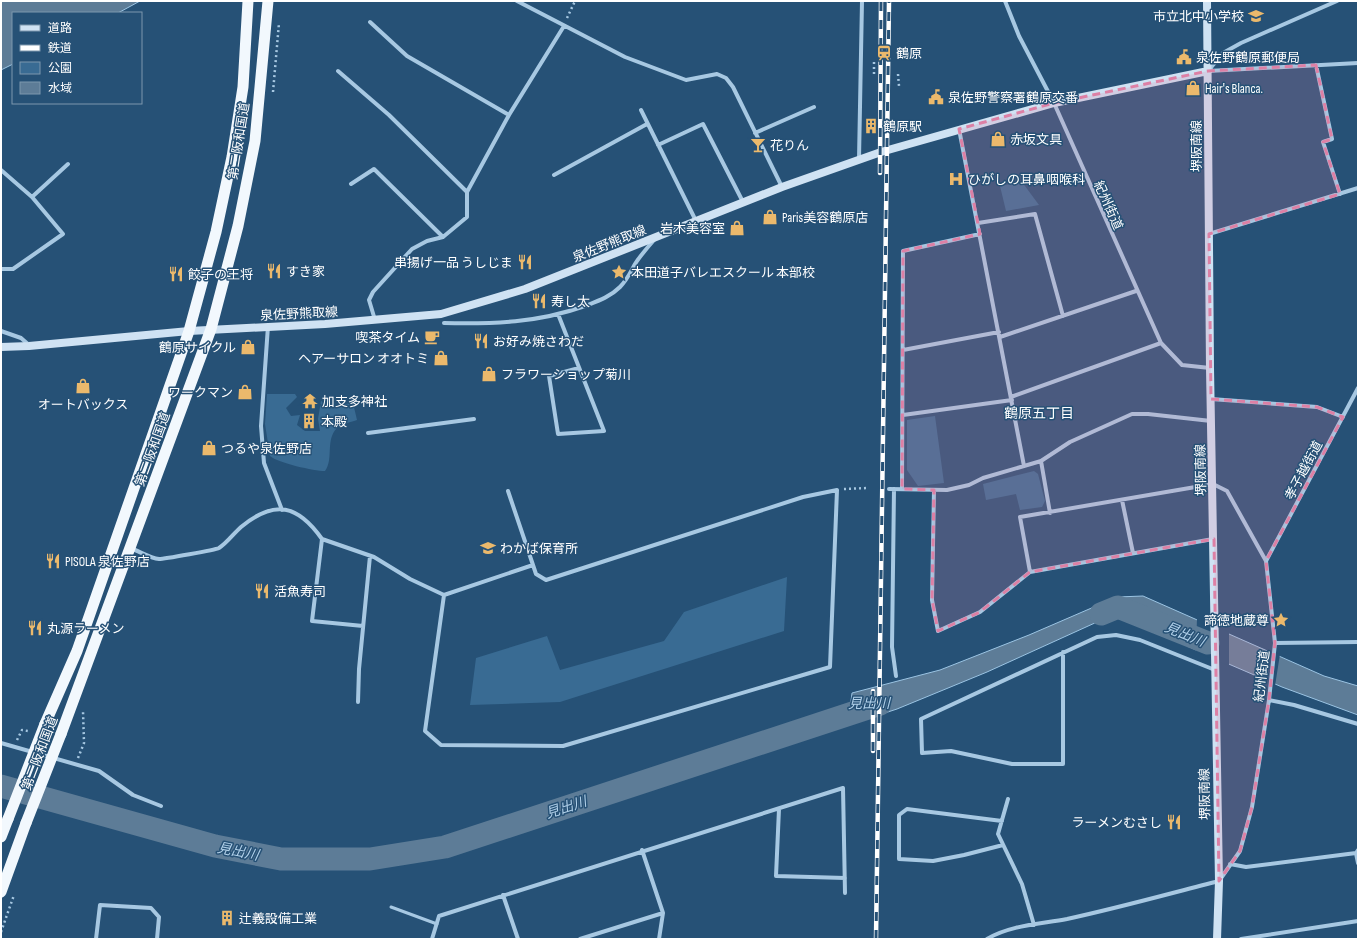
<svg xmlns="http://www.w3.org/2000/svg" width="1359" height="940" font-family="'Sofia Sans Condensed','Noto Sans JP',sans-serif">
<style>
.green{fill:#396b93}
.water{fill:#5d7c97;stroke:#9bc4e3}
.pier{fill:#265176}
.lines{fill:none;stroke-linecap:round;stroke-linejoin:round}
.river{stroke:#5d7c97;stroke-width:23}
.path{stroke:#a7c8e2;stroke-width:2.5;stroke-dasharray:2 3;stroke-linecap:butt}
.service{stroke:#a7c8e2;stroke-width:3}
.minor{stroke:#a7c8e2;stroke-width:4}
.secondary{stroke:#cfe2f3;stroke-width:8}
.trunk{stroke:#f2f8fd;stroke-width:11}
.rail-casing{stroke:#fff;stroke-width:4.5}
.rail{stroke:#265176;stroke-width:3;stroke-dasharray:9;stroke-linecap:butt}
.trunk-bridge{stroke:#f2f8fd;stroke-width:11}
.marked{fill:#dd80a5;fill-opacity:0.2;stroke:#dd80a5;stroke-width:3;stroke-dasharray:8 5;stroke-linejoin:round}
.labels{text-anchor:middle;stroke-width:3;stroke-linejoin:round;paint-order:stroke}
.poi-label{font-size:13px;fill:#fff;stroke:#265176;text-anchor:start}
.street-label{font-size:13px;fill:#fff;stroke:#265176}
.neighbourhood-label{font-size:14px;fill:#fff;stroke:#265176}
.water-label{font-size:14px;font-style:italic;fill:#b2d1ea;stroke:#265176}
</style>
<rect width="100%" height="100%" fill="#265176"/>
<path class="green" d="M 1022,182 L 1039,205 L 1006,211 L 1000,186 Z
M 267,394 L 295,394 L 297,397 L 286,408 L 291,416 L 300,415 L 297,425 L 305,431 L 320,431 L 318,419 L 321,401 L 330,406 L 353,403 L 357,420 C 352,422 341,424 337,428 C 325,440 334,459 325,471 C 314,471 278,463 270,456 L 265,424 Z
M 935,416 L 944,483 L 918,486 L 907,470 L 907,420 Z
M 1034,471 L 1038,474 L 1045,501 L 1042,507 L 1020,510 L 1016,494 L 986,500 L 983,484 Z
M 787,577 L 784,631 L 560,702 L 470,705 L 476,658 L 547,636 L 560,670 L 664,641 L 684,612 Z"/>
<path class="water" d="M 1,1 L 140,1 L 118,13 L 13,13 L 13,64 L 1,70 Z
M 1143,596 L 1324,676 L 1358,686 L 1358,715 L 1282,687 L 1187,646 L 1174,623 L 1143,610 L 1119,612 L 987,672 L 897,709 L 848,725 L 852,693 L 940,670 L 1029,635 L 1117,597 Z"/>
<path class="pier" d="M 1197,617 L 1229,632 L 1229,666 L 1196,652 Z
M 1267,649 L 1280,654 L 1275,686 L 1264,681 Z"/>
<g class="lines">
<path class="river" d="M 1101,614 L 1118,607 L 1208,643
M 1,786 L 215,846 L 281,859 L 370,859 L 445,847 L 880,704"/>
<path class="path" d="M 567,18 L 575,1
M 874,74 L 874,61
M 898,74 L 899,86
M 273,92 L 279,23
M 844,489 L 868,488
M 17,740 L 22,730 L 28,731
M 78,758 L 84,743 L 83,711
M 1,932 L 14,895"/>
<path class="service" d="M 391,907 L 437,924"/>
<path class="minor" d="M 517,1 L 625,57 L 686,80 L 717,74 L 726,78 L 733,87 L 782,187
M 1005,1 L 1019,36 L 1054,103 L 1161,343 L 1182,365 L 1210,368
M 370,22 L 407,56 L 509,115
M 1316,65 L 1332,139 L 1323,142 L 1340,194
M 338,71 L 389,115 L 467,192
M 1208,71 L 1358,63
M 1208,71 L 1223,53 L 1241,43 L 1337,1
M 641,110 L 696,221
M 959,129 L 1024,466
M 755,133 L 814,107
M 658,145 L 703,124 L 743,202
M 859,159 L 862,1
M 1,170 L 32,197 L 63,234 L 13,269 L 1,269
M 554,175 L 647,124
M 351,184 L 374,169 L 443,237
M 32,197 L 68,164
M 978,223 L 1035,214 L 1063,316
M 1209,234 L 1358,188
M 558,314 L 604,431 L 558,434 L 549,376 L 579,368
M 375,320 L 369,300 L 373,292 L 412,249 L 427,241 L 443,237 L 467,217 L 467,192 L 509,115 L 564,26
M 444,323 C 494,324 537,323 585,306 C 598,301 610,297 620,287 C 627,280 630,273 635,264 C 640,256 647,248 654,240
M 268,326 L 261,426 L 264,463 L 282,510
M 1,331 L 21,338 L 29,345
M 1000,337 L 1136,291
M 903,350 L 999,332
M 1011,397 L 1161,343
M 1211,399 L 1317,407 L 1343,417
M 903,415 L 1012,400
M 368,433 L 474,419
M 1041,461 L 1050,513
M 889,489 L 947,490 L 969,485 L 983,478 L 1041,461 L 1070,442 L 1132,414 L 1148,414 L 1211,421
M 894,489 L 892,647 L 896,676
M 902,489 L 903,251 L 980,234
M 934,490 L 932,600 L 938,631 L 980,612 L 1030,572 L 1020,517 L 1213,484 L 1227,491 L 1266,561 L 1275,643 L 1269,700 L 1252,807 L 1240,851 L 1219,881 C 1168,894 1118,908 1067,919 C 1041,924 1010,925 987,939
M 508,491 L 533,565 L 536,574 L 546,580 L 803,497 L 837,490 L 830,667 L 563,746 L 441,745 L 425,731 L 444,595 L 533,565
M 1122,500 L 1133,553
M 322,539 L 374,557 L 410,579 L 444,595
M 130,548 C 139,551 150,558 159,559 C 164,559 215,550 219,548 C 227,543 234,533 241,527 C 275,499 298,505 322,539 L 312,621 L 363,626
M 1266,561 L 1358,388
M 1030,572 L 1213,539
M 1275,643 L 1358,642
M 1063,652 L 1063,764 L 1012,764 L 951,751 L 922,753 L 921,719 L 1097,637 L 1116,635 L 1140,640 L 1215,670
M 1269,700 L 1294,705 L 1358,724
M 358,702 L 359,669 L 370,556
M 1,743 L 99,771 L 133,795 L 161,806
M 1008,799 L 998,834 L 1022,884 L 1034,925
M 779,809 L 776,876 L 845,878
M 1002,821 L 907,809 L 899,815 L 899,859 L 933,861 L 964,855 L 1003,845
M 642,850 L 663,913 L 659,939
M 1358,850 L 1356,853 L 1358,863
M 1230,864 L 1246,867 L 1356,853
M 503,895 L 518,939
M 96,939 L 100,905 L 151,908 L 159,917 L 157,939
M 432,939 L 439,916 L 843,788 L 845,893
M 580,939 L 663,913
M 1241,939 L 1358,921"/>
<path class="secondary" d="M 1207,1 L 1210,368 L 1219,881 L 1217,939
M 1,347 L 29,346 L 189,331 L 325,324 L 441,314 L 525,289 L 782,187 L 881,152 L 1054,103 L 1208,71"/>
<path class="trunk" d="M 45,724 L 77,651 L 189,331 L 216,232 L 232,157 L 243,87 L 248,1
M 61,734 L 211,329 L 238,226 L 255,141 L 268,1
M 1,837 L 8,819
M 1,892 L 26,823"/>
<g class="rail-casing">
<path id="rail" d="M 880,173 L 881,1
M 873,751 L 873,691
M 876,939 L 889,1"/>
</g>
<use href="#rail" class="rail"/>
<path class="trunk-bridge" d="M 8,819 L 45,724
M 26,823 L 61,734"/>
</g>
<path class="marked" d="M 1316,65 L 1332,139 L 1323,142 L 1340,194 L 1209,234 L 1211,399 L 1317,407 L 1343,417 L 1266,561 L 1275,643 L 1269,700 L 1252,807 L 1240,851 L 1219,881 L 1214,539 L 1030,572 L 980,612 L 938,631 L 932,600 L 934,490 L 902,489 L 903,251 L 980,234 L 959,129 L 1054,103 L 1208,71 Z"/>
<defs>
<g id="school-bare" transform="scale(1.2)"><path d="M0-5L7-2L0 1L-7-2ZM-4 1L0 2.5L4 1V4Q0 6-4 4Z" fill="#ebb96c" stroke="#265176" stroke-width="2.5" paint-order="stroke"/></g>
<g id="station-bare" transform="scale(1.2)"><path d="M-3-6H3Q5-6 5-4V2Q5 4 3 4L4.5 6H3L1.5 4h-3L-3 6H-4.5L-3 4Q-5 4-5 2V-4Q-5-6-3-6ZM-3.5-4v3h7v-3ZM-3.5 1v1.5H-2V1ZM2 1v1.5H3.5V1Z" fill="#ebb96c" stroke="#265176" stroke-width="2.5" paint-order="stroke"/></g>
<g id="civic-bare" transform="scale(1.2)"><path d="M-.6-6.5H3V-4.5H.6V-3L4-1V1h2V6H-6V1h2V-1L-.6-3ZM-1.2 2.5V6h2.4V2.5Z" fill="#ebb96c" stroke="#265176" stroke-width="2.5" paint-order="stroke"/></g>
<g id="shop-bare" transform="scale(1.2)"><path d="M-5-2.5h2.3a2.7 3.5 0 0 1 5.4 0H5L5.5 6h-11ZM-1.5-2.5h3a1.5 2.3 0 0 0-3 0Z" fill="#ebb96c" stroke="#265176" stroke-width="2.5" paint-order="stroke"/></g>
<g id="building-bare" transform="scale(1.2)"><path d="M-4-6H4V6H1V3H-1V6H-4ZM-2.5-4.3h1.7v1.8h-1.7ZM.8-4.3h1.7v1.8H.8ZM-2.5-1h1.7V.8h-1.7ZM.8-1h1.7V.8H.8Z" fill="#ebb96c" stroke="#265176" stroke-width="2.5" paint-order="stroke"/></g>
<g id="bar-bare" transform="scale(1.2)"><path d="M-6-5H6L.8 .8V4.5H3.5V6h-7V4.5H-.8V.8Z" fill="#ebb96c" stroke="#265176" stroke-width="2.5" paint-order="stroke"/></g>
<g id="hospital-bare" transform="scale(1.2)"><path d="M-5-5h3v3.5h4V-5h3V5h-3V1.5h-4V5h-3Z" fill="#ebb96c" stroke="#265176" stroke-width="2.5" paint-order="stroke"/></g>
<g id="restaurant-bare" transform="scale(1.2)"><path d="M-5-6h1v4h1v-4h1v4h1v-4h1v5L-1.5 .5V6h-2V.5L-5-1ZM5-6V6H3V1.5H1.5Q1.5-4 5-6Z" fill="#ebb96c" stroke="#265176" stroke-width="2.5" paint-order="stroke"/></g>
<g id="sight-bare" transform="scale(1.2)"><path d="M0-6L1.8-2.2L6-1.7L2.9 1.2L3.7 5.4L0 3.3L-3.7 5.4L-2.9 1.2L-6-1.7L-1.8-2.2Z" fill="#ebb96c" stroke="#265176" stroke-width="2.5" paint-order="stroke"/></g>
<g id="cafe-bare" transform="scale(1.2)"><path d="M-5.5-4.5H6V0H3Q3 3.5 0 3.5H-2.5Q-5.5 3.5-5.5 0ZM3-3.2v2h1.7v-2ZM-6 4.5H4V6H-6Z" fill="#ebb96c" stroke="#265176" stroke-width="2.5" paint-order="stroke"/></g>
<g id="temple-bare" transform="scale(1.2)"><path d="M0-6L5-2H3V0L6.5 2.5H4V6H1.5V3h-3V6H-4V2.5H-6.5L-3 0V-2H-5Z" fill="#ebb96c" stroke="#265176" stroke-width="2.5" paint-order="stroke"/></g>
</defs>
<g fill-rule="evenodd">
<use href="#school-bare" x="1256" y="16"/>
<use href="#station-bare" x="884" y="53"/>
<use href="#civic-bare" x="1184" y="57"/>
<use href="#shop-bare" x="1193" y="88"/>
<use href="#civic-bare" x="936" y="97"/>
<use href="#building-bare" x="871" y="126"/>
<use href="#shop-bare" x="998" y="139"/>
<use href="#bar-bare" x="758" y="145"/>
<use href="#hospital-bare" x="956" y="179"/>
<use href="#shop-bare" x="770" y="217"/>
<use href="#shop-bare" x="737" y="228"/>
<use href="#restaurant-bare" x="525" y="262"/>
<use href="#restaurant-bare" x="274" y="271"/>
<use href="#sight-bare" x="619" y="272"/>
<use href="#restaurant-bare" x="176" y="274"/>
<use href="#restaurant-bare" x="539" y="301"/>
<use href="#cafe-bare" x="432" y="337"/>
<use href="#restaurant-bare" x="481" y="341"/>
<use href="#shop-bare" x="248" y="347"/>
<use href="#shop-bare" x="441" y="358"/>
<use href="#shop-bare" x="489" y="374"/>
<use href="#shop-bare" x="83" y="386"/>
<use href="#shop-bare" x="245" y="392"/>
<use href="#temple-bare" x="310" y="401"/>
<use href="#building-bare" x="309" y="421"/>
<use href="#shop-bare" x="209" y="448"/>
<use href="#school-bare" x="488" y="548"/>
<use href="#restaurant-bare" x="53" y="561"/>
<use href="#restaurant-bare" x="262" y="591"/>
<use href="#sight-bare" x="1281" y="620"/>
<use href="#restaurant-bare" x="35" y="628"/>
<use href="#restaurant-bare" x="1174" y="822"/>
<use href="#building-bare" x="227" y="918"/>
</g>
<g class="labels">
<g class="poi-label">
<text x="1244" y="21" text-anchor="end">市立北中小学校</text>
<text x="896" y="58">鶴原</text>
<text x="1196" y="62">泉佐野鶴原郵便局</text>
<text x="1205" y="93">Hair's Blanca.</text>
<text x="948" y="102">泉佐野警察署鶴原交番</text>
<text x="883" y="131">鶴原駅</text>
<text x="1010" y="144">赤坂文具</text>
<text x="770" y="150">花りん</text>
<text x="968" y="184">ひがしの耳鼻咽喉科</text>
<text x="782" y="222">Paris美容鶴原店</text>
<text x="725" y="233" text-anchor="end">岩木美容室</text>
<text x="513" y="267" text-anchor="end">串揚げ一品 うしじま</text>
<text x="286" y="276">すき家</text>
<text x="631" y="277">本田道子バレエスクール 本部校</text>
<text x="188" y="279">餃子の王将</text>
<text x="551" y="306">寿し太</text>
<text x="420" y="342" text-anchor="end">喫茶タイム</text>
<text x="493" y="346">お好み焼さわだ</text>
<text x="236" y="352" text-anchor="end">鶴原サイクル</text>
<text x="429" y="363" text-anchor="end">ヘアーサロン オオトミ</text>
<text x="501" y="379">フラワーショップ菊川</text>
<text x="233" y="397" text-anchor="end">ワークマン</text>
<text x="322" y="406">加支多神社</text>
<text x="83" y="409" text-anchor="middle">オートバックス</text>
<text x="321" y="426">本殿</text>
<text x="221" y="453">つるや泉佐野店</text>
<text x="500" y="553">わかば保育所</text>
<text x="65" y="566">PISOLA 泉佐野店</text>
<text x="274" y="596">活魚寿司</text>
<text x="1269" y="625" text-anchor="end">諦徳地蔵尊</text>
<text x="47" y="633">丸源ラーメン</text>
<text x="1162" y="827" text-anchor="end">ラーメンむさし</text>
<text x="239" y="923">辻義設備工業</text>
</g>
<g class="street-label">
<text transform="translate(238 141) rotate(-81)" y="5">第二阪和国道</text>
<text transform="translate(1196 146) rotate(-90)" y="5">堺阪南線</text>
<text transform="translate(1109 205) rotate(66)" y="5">紀州街道</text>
<text transform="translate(609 243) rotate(-22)" y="5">泉佐野熊取線</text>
<text transform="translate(299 313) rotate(-3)" y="5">泉佐野熊取線</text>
<text transform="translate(152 449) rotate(-70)" y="5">第二阪和国道</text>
<text transform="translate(1200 470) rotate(-91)" y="5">堺阪南線</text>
<text transform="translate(1303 470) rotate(-62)" y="5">孝子越街道</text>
<text transform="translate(1261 676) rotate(-83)" y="5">紀州街道</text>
<text transform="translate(39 753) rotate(-69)" y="5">第二阪和国道</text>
<text transform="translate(1204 794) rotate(-91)" y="5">堺阪南線</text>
</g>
<g class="neighbourhood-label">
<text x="1039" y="418">鶴原五丁目</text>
</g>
<g class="water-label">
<text transform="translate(1185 634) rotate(22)" y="5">見出川</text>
<text x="869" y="708">見出川</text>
<text transform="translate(566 807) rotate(-18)" y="5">見出川</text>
<text transform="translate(238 851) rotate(11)" y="5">見出川</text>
</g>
</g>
<rect width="1359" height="940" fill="none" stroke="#ffffff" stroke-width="4"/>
<rect x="12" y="12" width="130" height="92" fill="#265176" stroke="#7d97ad"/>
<rect x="20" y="25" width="20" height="6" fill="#cfe2f3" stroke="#7d97ad"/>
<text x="48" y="32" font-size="12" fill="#ffffff">道路</text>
<rect x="20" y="45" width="20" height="6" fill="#ffffff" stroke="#7d97ad"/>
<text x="48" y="52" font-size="12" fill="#ffffff">鉄道</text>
<rect x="20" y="62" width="20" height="12" fill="#396b93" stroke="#7d97ad"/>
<text x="48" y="72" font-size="12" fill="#ffffff">公園</text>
<rect x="20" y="82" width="20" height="12" fill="#5d7c97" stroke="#7d97ad"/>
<text x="48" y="92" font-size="12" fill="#ffffff">水域</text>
</svg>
